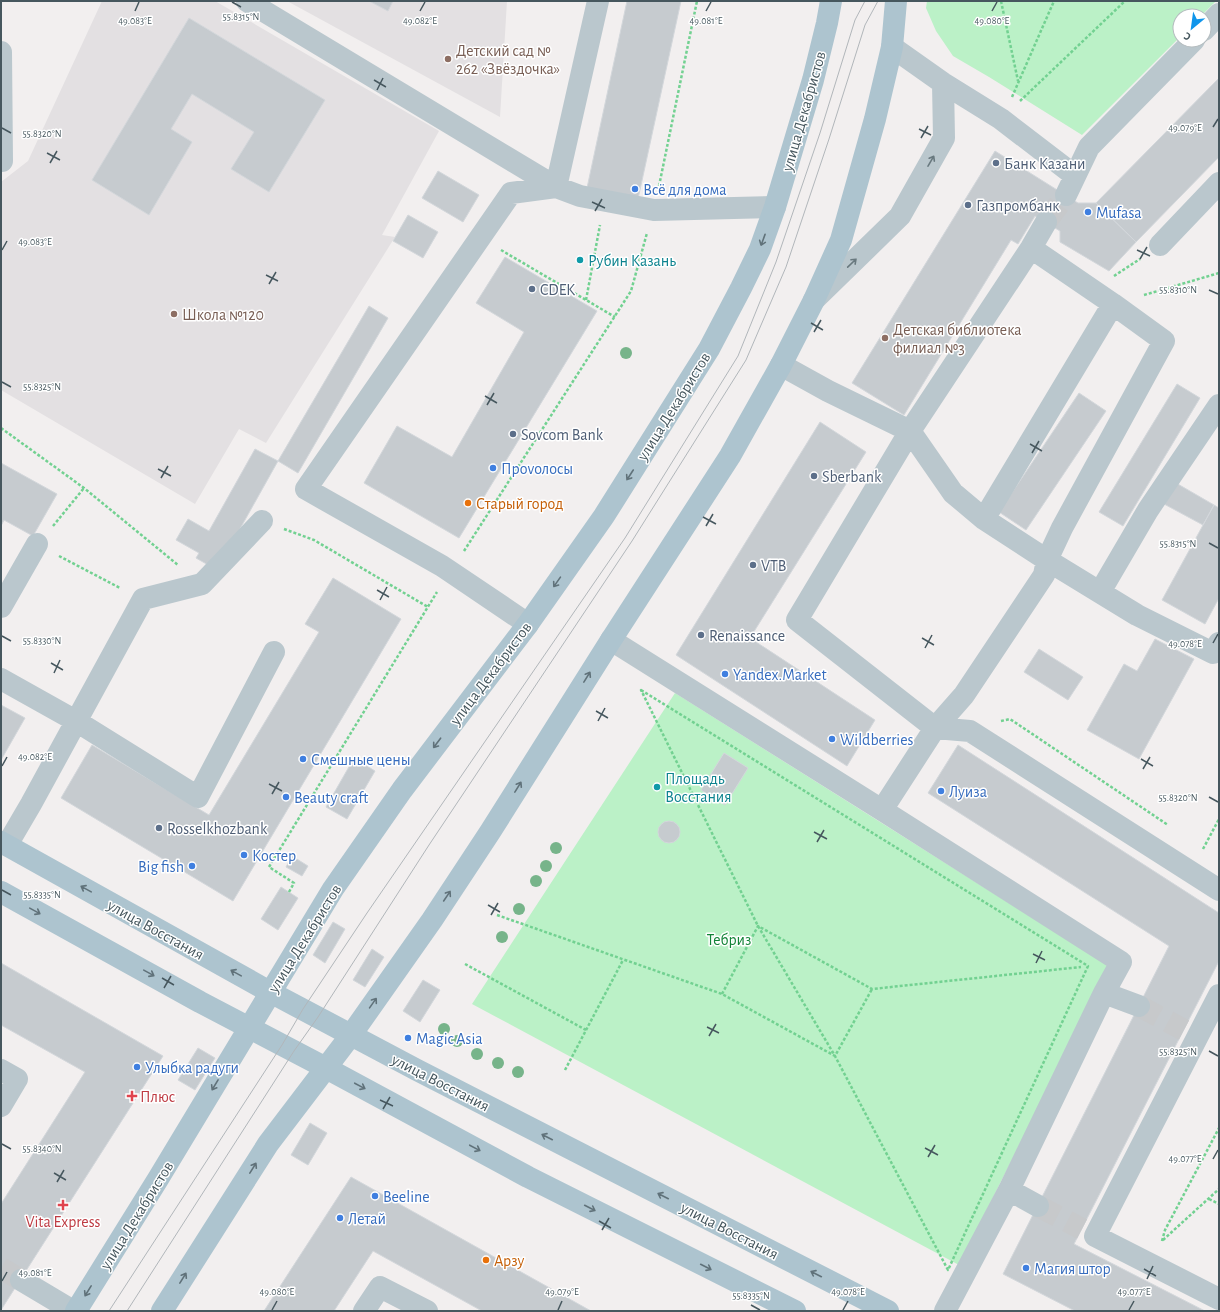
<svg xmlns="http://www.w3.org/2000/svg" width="1220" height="1312" font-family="'Alegreya Sans',sans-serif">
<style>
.education{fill:#e3e0e2}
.green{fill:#bbf1c7}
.building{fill:#c6cbcf;stroke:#d3d7db}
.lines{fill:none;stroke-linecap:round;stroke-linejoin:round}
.minor-tunnel{stroke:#c7c9cb;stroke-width:22;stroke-dasharray:22 11;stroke-linecap:butt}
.path{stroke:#72d191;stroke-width:2.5;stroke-dasharray:3 2;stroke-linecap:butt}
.minor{stroke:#bac7cd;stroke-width:22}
.major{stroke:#adc4cf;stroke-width:22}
.tram{stroke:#b1b6ba;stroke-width:1}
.tree{fill:#77b48a}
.oneway{stroke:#69797f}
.oneway2{stroke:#60727a}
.ticks{fill:none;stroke:#46575e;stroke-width:1.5}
.education-dot{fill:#8d6e63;stroke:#fff;stroke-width:1.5}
.service-dot{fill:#5c6f8a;stroke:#fff;stroke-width:1.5}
.shop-dot{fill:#3f7fe0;stroke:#fff;stroke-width:1.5}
.culture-dot{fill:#0f9aa8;stroke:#fff;stroke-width:1.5}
.food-dot{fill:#e8710a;stroke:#fff;stroke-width:1.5}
.health-dot{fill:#e0444e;stroke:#fff;stroke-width:1.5}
.labels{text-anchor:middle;stroke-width:3;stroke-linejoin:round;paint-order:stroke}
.education-label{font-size:16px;fill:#785e54;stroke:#fff;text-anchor:start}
.street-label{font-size:16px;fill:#46575e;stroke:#fff}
.service-label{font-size:16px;fill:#4e5e75;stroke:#fff;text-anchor:start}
.shop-label{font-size:16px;fill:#366cbe;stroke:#fff;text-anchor:start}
.culture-label{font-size:16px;fill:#0d838f;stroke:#fff;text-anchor:start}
.food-label{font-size:16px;fill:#c56008;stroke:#fff;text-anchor:start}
.park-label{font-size:16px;fill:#128337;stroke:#fff}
.health-label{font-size:16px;fill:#be3a42;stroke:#fff;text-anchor:start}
.ticks-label{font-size:10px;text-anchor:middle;fill:#46575e;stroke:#fff;stroke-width:3;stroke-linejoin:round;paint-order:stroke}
</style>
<rect width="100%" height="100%" fill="#f2efef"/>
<path class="education" d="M 102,1 L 215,1 L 439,131 L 382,235 L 395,237 L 266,443 L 239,429 L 195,504 L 1,390 L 1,182 L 28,161 Z
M 287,1 L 507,1 L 500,117 Z"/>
<path class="green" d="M 927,1 L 1216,1 L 1201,16 L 1180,16 L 1180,37 L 1082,135 L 989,77 L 953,56 L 936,31 L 926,8 Z
M 675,693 L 1109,966 L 959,1265 L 472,1004 Z"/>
<path class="building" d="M 369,1 L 393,1 L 388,11 Z
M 627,1 L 681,1 L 638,199 L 587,188 Z
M 189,18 L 325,100 L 269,192 L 231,169 L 254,132 L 192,94 L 171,129 L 192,142 L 149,215 L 92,180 Z
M 1219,78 L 1219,157 L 1136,242 L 1096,203 Z
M 995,151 L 1078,203 L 1096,203 L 1136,242 L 1109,271 L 1060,242 L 1060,231 L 1035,216 L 1018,244 L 1011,240 L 904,415 L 852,383 Z
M 438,171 L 479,195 L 463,222 L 422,198 Z
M 408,215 L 438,232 L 423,258 L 393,241 Z
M 505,257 L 597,311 L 459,538 L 364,483 L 397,426 L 452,457 L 524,332 L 476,303 Z
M 369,306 L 388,318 L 298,473 L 278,461 Z
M 1177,384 L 1200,398 L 1123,526 L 1099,512 Z
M 1079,393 L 1106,411 L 1026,530 L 999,512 Z
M 820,422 L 866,452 L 750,638 L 875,720 L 847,766 L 676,655 Z
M 255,449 L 278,461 L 217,570 L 196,558 L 199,553 L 176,540 L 188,519 L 209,531 Z
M 1,463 L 57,494 L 33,536 L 4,520 L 1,526 Z
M 1176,483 L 1214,505 L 1203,525 L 1164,504 Z
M 1214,505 L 1219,508 L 1219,598 L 1205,624 L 1162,600 Z
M 333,578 L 401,619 L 233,901 L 61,798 L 92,745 L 209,815 L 319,632 L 305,624 Z
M 1155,639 L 1194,659 L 1139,759 L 1087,730 L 1124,664 L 1137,671 Z
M 1039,649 L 1083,677 L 1068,700 L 1024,672 Z
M 1,705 L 25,718 L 1,760 Z
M 958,745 L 1219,913 L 1219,961 L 1074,1244 L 1205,1311 L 1075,1311 L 1003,1274 L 1169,946 L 928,793 Z
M 724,753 L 748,768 L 725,805 L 701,790 Z
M 354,758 L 375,771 L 347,819 L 326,807 Z
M658 832a11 11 0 1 1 22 0a11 11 0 1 1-22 0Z
M 292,856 L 308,866 L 302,876 L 286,867 Z
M 281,887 L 298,898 L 278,930 L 261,919 Z
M 333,922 L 345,929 L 325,963 L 313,955 Z
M 372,949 L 384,957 L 365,987 L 353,980 Z
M 1,963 L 163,1056 L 1,1310 L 1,1204 L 85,1072 L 1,1025 Z
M 423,980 L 440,990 L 420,1022 L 403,1011 Z
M 198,1048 L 215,1058 L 195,1090 L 178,1080 Z
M 310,1123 L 327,1133 L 308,1165 L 291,1155 Z
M 351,1177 L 591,1311 L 482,1311 L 373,1251 L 334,1311 L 264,1311 Z"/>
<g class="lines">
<path class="minor-tunnel" d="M 1046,222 L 1066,195
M 1139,1006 L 1184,1030
M 1038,1206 L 1082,1229
M 1,1268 L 21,1280"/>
<path class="path" d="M 1001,1 L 1018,81
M 1012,97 L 1054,1
M 1020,101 L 1125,1
M 659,186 L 697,1
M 501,250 L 615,317
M 1114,276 L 1140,259
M 1144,295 L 1219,273
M 586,300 L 600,225
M 1,428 L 84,488 L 178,565
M 53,526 L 84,488
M 284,529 L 314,540 L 428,607
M 464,551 L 631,291 L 647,233
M 59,556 L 120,588
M 641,690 L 1088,966 L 948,1270 L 835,1056 L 758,926 Z
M 1001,721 L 1010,719 L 1168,825
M 1203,849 L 1219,819
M 289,892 L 294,883 L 269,867 L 437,592
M 497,915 L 722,994 L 835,1056 L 872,989
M 465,964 L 586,1030
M 722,994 L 758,926 L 872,989 L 1081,967
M 565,1070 L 623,960
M 1209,1199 L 1219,1204
M 1163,1240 L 1219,1189
M 1162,1241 L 1165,1230 L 1219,1128"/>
<path class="minor" d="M 247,1 L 556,187 L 580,196 L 654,210 L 775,207
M 1204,30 L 1219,14
M 892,47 L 943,83 L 1001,119 L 1074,175
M 1,52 L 2,161
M 1066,195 L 1089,147 L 1194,40
M 1046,222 L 1031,248 L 910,431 L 797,620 L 935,728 L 970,731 L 1219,890
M 1160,245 L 1219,183
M 814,300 L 900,216 L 944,138 L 943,83
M 1113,304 L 1164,341 L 1062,528 L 1047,560 L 1137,615 L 1213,653 L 1219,643
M 781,365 L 828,391 L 910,431 L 953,493 L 984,519 L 1047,560 L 1044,575 L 964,695 L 935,728 L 882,810
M 984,519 L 1113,304 L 1031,248
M 1100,592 L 1148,510 L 1219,405
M 1,607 L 37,544
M 528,624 L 442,566 L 306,489 L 511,193 L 556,187 L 598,1
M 611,640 L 882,810 L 1121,962 L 1104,993 L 1009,1190 L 945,1311
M 1,679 L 76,721 L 198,797 L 274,652
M 7,845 L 31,804 L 143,599 L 202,584 L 262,521
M 1104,993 L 1139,1006
M 1219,995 L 1095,1236 L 1219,1299
M 1,1070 L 17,1079 L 1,1106
M 1009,1190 L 1038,1206
M 21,1280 L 73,1311
M 364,1311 L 380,1287 L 427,1311"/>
<path class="major" d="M 1,842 L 270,992 L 417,1070 L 888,1311
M 1,892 L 200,1002 L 326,1068 L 528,1177 L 795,1311
M 76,1311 L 158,1179 L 333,889 L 402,790 L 528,624 L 604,516 L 709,349 L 741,288 L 760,249 L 775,207 L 813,80 L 827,23 L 831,1
M 162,1311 L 268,1144 L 351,1035 L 432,920 L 490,832 L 611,640 L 730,456 L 781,365 L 814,300 L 841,240 L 875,119 L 892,47 L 896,1"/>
<path class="tram" d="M 109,1311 L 282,1045 L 303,1009 L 367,913 L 625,538 L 738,356 L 776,262 L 820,133 L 855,20 L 865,1
M 127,1311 L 294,1051 L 318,1017 L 429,845 L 632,541 L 746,360 L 786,267 L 829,139 L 865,25 L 878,1"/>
</g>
<g class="tree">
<circle cx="626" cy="353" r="6"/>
<circle cx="556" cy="848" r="6"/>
<circle cx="546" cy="866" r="6"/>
<circle cx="536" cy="881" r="6"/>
<circle cx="519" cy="909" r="6"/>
<circle cx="502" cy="937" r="6"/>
<circle cx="444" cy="1029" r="6"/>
<circle cx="457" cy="1041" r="6"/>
<circle cx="477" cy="1054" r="6"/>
<circle cx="498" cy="1063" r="6"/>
<circle cx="518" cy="1072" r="6"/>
</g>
<defs><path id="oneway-shaft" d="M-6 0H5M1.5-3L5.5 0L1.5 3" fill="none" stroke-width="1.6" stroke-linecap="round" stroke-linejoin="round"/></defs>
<g class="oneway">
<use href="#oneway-shaft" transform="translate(931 161) rotate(-60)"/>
<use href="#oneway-shaft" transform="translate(852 263) rotate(-44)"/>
</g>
<g class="oneway2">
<use href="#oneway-shaft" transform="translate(763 240) rotate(110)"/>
<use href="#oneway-shaft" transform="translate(630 475) rotate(123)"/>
<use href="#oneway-shaft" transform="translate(557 582) rotate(125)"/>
<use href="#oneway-shaft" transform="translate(587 677) rotate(-58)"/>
<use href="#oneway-shaft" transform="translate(437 743) rotate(127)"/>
<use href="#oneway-shaft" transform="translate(518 787) rotate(-58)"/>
<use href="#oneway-shaft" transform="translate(86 889) rotate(-151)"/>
<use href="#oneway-shaft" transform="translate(447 896) rotate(-56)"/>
<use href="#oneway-shaft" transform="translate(35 911) rotate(29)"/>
<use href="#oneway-shaft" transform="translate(149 973) rotate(29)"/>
<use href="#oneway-shaft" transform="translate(236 973) rotate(-151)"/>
<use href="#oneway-shaft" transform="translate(373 1003) rotate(-55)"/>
<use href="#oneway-shaft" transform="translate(215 1085) rotate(121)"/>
<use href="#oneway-shaft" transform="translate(360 1086) rotate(28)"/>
<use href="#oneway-shaft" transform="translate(547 1137) rotate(-153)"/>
<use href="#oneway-shaft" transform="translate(475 1148) rotate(28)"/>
<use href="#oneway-shaft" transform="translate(253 1168) rotate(-58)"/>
<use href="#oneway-shaft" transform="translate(663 1196) rotate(-153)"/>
<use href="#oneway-shaft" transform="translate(590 1208) rotate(27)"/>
<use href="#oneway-shaft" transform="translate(706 1267) rotate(27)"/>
<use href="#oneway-shaft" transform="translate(816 1274) rotate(-153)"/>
<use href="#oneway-shaft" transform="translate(183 1278) rotate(-58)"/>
<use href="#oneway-shaft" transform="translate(88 1291) rotate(122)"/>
</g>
<path class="ticks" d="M 232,2 L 241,7M 135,11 L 139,2M 420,11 L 425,2M 706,11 L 711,2M 992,11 L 997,2M 374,80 L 386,87M 377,90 L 383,78M 1213,127 L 1218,119M 2,128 L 11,133M 919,129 L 931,135M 921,138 L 928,126M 47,153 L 60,160M 50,163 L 57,151M 592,202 L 605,208M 595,211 L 602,199M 2,250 L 7,241M 1137,250 L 1150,256M 1140,259 L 1147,247M 266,275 L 278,281M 269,284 L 276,272M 1209,290 L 1218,294M 811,323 L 823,330M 814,332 L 821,320M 2,382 L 11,387M 485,396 L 497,403M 487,405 L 494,393M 1030,444 L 1042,451M 1032,453 L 1039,441M 158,469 L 171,476M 161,478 L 168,466M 703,517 L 716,524M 706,526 L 713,514M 1209,543 L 1218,548M 377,590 L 389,597M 380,600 L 387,587M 2,636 L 11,641M 922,638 L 934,645M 1213,643 L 1218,634M 925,648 L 932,635M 51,663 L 63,670M 54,673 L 60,660M 596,711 L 608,718M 598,721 L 605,708M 1141,759 L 1153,766M 2,766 L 7,757M 1143,769 L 1150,757M 269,784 L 282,791M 272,794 L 279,782M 1209,797 L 1218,802M 814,832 L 827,839M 817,842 L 824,830M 2,890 L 11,895M 488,905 L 500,912M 491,915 L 498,903M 1033,954 L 1045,960M 1036,963 L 1042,951M 162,978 L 174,985M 164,988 L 171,976M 707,1027 L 719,1033M 709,1036 L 716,1024M 1209,1051 L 1218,1056M 380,1100 L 393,1106M 383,1109 L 390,1097M 2,1144 L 11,1149M 925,1148 L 938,1155M 928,1157 L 935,1145M 1213,1159 L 1218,1150M 54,1173 L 66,1180M 57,1182 L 64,1170M 599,1221 L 611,1228M 602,1230 L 609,1218M 1144,1269 L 1156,1276M 1147,1279 L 1153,1266M 2,1281 L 7,1272M 751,1305 L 760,1310M 272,1310 L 277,1301M 558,1310 L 562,1301M 843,1310 L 848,1301M 1129,1310 L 1134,1301"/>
<g class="education-dot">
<circle cx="448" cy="59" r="4"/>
<circle cx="174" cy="314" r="4"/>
<circle cx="885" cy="338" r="4"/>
</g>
<g class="service-dot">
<circle cx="996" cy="163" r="4"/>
<circle cx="968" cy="205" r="4"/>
<circle cx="532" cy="289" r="4"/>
<circle cx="513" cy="434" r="4"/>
<circle cx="814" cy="476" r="4"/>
<circle cx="753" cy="565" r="4"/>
<circle cx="701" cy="635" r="4"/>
<circle cx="159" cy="828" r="4"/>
</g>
<g class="shop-dot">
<circle cx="635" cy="189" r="4"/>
<circle cx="1088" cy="212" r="4"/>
<circle cx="493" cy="468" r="4"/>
<circle cx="725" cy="674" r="4"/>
<circle cx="832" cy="739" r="4"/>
<circle cx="303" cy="759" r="4"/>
<circle cx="941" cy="791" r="4"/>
<circle cx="286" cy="797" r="4"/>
<circle cx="244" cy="855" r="4"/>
<circle cx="192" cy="866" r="4"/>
<circle cx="408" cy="1038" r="4"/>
<circle cx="137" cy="1067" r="4"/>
<circle cx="375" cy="1196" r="4"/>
<circle cx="340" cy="1218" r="4"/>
<circle cx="1026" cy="1268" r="4"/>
</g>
<g class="culture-dot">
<circle cx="580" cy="260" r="4"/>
<circle cx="657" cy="787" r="4"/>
</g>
<g class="food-dot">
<circle cx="468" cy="503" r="4"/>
<circle cx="486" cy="1260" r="4"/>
</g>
<g class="health-dot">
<path d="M130 1090h4v4h4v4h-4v4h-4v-4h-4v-4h4z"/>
<path d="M61 1199h4v4h4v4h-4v4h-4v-4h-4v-4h4z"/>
</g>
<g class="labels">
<g class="education-label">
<text x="456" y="56">Детский сад №<tspan x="456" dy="18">262 «Звёздочка»</tspan></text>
<text x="182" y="320">Школа №120</text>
<text x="893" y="335">Детская библиотека<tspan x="893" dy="18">филиал №3</tspan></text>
</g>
<g class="street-label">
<text transform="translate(803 111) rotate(-74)" y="6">улица Декабристов</text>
<text transform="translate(673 406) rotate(-58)" y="6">улица Декабристов</text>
<text transform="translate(490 673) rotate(-53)" y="6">улица Декабристов</text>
<text transform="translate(156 929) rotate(29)" y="6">улица Восстания</text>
<text transform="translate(304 938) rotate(-58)" y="6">улица Декабристов</text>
<text transform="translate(441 1082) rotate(27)" y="6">улица Восстания</text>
<text transform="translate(136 1215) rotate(-58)" y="6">улица Декабристов</text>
<text transform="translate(730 1230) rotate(27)" y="6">улица Восстания</text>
</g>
<g class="service-label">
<text x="1004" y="169">Банк Казани</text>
<text x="976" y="211">Газпромбанк</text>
<text x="540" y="295">CDEK</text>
<text x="521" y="440">Sovcom Bank</text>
<text x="822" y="482">Sberbank</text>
<text x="761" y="571">VTB</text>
<text x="709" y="641">Renaissance</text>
<text x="167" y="834">Rosselkhozbank</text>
</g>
<g class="shop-label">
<text x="643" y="195">Всё для дома</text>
<text x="1096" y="218">Mufasa</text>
<text x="501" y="474">Проvолосы</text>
<text x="733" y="680">Yandex.Market</text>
<text x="840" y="745">Wildberries</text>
<text x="311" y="765">Смешные цены</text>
<text x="949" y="797">Луиза</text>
<text x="294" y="803">Beauty craft</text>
<text x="252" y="861">Костер</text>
<text x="184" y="872" text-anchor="end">Big fish</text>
<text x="416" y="1044">Magic Asia</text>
<text x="145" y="1073">Улыбка радуги</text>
<text x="383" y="1202">Beeline</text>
<text x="348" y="1224">Летай</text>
<text x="1034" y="1274">Магия штор</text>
</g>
<g class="culture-label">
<text x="588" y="266">Рубин Казань</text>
<text x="665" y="784">Площадь<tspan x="665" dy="18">Восстания</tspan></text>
</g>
<g class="food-label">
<text x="476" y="509">Старый город</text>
<text x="494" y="1266">Арзу</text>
</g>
<g class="park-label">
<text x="729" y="945">Тебриз</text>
</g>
<g class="health-label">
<text x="140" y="1102">Плюс</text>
<text x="63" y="1227" text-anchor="middle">Vita Express</text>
</g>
</g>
<g class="ticks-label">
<text x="241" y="20">55.8315°N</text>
<text x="135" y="24">49.083°E</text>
<text x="420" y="24">49.082°E</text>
<text x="706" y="24">49.081°E</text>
<text x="992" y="24">49.080°E</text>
<text x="1185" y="131">49.079°E</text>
<text x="42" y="137">55.8320°N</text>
<text x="35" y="245">49.083°E</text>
<text x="1178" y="293">55.8310°N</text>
<text x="42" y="390">55.8325°N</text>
<text x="1178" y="547">55.8315°N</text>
<text x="42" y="644">55.8330°N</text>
<text x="1185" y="647">49.078°E</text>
<text x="35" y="760">49.082°E</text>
<text x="1178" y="801">55.8320°N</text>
<text x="42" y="898">55.8335°N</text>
<text x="1178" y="1055">55.8325°N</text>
<text x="42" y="1152">55.8340°N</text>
<text x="1185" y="1162">49.077°E</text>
<text x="35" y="1276">49.081°E</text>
<text x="277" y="1295">49.080°E</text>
<text x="562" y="1295">49.079°E</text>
<text x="848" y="1295">49.078°E</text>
<text x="1134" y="1295">49.077°E</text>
<text x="751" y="1299">55.8335°N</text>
</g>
<rect width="1220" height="1312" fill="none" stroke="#46575e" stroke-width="4"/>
<g transform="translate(1192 28) rotate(209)"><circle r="19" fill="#ffffff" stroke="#b5bcbf"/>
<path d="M0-3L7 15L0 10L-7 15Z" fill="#1095eb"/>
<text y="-6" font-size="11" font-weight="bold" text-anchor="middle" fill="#46575e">С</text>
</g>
</svg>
